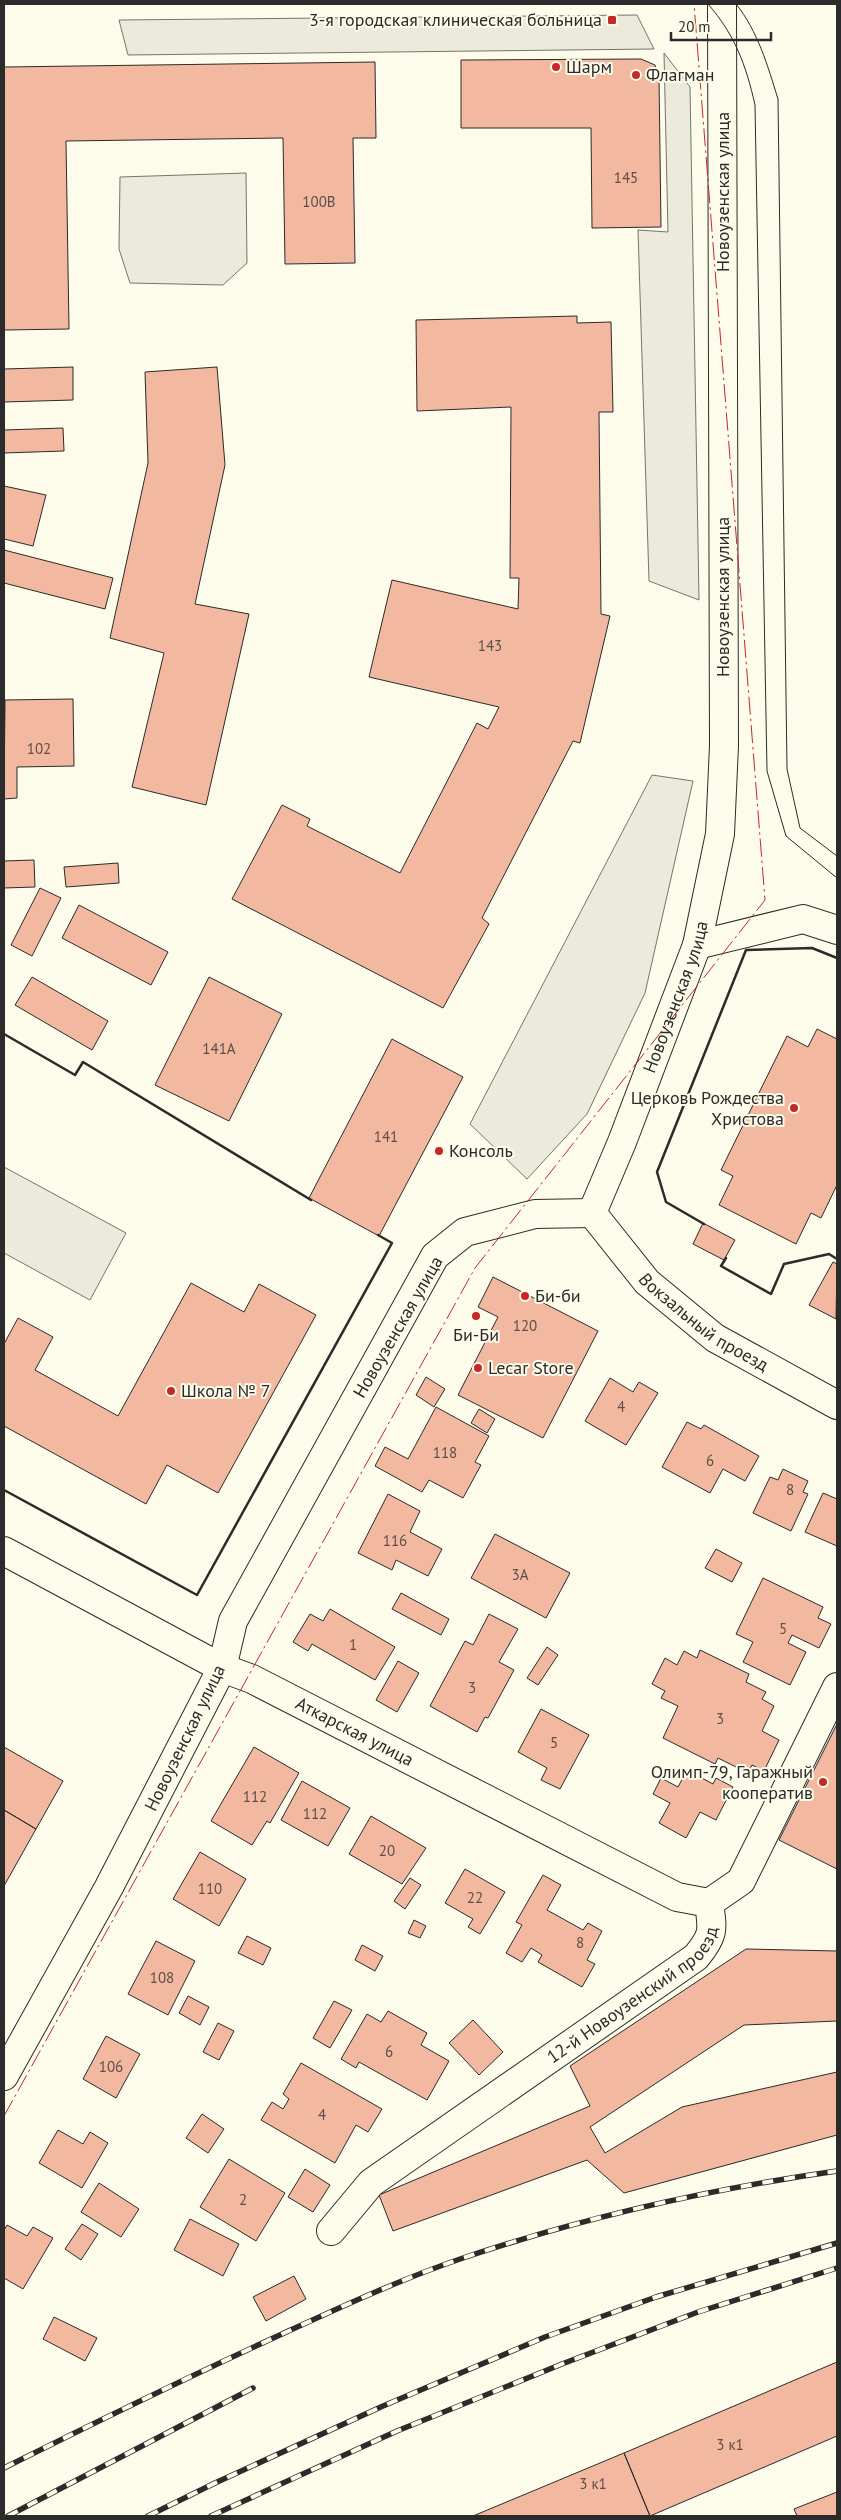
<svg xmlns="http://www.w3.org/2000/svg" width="841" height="2520" font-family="'PT Sans',sans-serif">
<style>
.green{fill:#ecebdb;stroke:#74746e}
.building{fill:#f2b8a0;stroke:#2b2b2b}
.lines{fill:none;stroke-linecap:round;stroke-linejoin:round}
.street-casing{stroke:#2b2b2b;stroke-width:30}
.secondary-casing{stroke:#2b2b2b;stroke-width:30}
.street{stroke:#fdfbea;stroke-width:28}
.secondary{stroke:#fdfbea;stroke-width:28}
.tram{stroke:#2b2b2b;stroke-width:1}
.rail-casing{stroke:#2b2b2b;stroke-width:5.5}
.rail{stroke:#fdfbea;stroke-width:4;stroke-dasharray:11;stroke-linecap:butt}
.wall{stroke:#2b2b2b;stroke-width:2.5}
.power{stroke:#c62828;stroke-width:1;stroke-dasharray:18 4 2.5 4;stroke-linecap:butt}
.poi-dot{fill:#c62828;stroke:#fdfbea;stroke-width:2}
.labels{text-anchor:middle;stroke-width:4;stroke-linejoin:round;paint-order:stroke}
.number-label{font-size:15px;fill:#5d4e48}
.poi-label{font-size:18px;fill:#2b2b2b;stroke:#fdfbea;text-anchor:start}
.street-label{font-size:18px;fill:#2b2b2b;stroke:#fdfbea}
</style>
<rect width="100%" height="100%" fill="#fdfbea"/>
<path class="green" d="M 637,15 L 654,49 L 128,55 L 119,20 Z
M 664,53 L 690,87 L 699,600 L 649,581 L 638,230 L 668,232 Z
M 246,173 L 247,263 L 223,285 L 130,283 L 119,249 L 120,177 Z
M 652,775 L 693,781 L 645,993 L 587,1114 L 527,1179 L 470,1124 Z
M 4,1167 L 126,1233 L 90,1300 L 4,1253 Z"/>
<path class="building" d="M 641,59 L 655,65 L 659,78 L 661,227 L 592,228 L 591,128 L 461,128 L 461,60 Z
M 375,62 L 376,138 L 353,138 L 355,263 L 285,264 L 283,138 L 66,141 L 69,329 L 4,330 L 4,67 Z
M 577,316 L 577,323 L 611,322 L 613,412 L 599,412 L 601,614 L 610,616 L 580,743 L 573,741 L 482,918 L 489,924 L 443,1008 L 232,899 L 282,805 L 310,819 L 307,826 L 400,873 L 477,723 L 488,729 L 499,707 L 369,677 L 392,580 L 518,609 L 519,578 L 510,578 L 511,407 L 417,411 L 416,320 Z
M 73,367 L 73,400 L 4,402 L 4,369 Z
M 217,367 L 225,465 L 195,604 L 249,614 L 206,805 L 132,787 L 164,653 L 110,638 L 148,463 L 145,372 Z
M 63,428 L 64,451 L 4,453 L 4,430 Z
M 4,486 L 46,495 L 33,546 L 4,539 Z
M 4,550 L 113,578 L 105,609 L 4,583 Z
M 73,699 L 74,766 L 17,767 L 17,798 L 4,799 L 5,700 Z
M 34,860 L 35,887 L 4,888 L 4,861 Z
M 118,863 L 119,883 L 66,887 L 64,867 Z
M 40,888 L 61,898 L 32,956 L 11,945 Z
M 79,905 L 168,952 L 151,985 L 62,938 Z
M 32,977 L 108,1021 L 92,1050 L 15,1005 Z
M 209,977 L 282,1014 L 229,1121 L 155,1085 Z
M 817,1029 L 837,1039 L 837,1185 L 821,1218 L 811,1213 L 796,1244 L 719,1205 L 733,1176 L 721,1170 L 787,1036 L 808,1047 Z
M 392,1039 L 463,1077 L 379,1236 L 309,1198 Z
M 703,1223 L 735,1240 L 724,1260 L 693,1244 Z
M 833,1262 L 837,1264 L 836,1319 L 809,1305 Z
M 493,1277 L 598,1331 L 543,1438 L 458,1395 L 498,1317 L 478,1307 Z
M 191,1283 L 244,1312 L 259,1284 L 316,1315 L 218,1493 L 167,1465 L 146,1504 L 4,1426 L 4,1344 L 18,1318 L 53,1337 L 35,1370 L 118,1416 Z
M 426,1377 L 445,1389 L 434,1407 L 416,1395 Z
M 610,1378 L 633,1392 L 639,1382 L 658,1393 L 626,1445 L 585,1421 Z
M 436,1407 L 489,1436 L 475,1462 L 481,1465 L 463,1498 L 429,1480 L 422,1492 L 375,1466 L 385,1447 L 408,1459 Z
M 479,1409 L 495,1419 L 487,1433 L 471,1423 Z
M 687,1422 L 701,1429 L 704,1425 L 759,1456 L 745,1481 L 723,1469 L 710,1493 L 662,1467 Z
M 783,1469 L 808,1481 L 803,1492 L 808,1494 L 791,1531 L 753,1513 L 770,1477 L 778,1480 Z
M 823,1493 L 837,1499 L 837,1546 L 805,1532 Z
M 388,1494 L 420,1511 L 410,1532 L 442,1549 L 428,1576 L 396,1560 L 392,1570 L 358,1553 Z
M 495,1534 L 570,1573 L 546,1618 L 471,1578 Z
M 716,1549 L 742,1563 L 732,1582 L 705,1568 Z
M 763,1578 L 823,1607 L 818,1618 L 831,1624 L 819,1648 L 792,1635 L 788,1643 L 806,1652 L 790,1685 L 743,1662 L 753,1642 L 736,1634 Z
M 401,1593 L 449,1619 L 441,1635 L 392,1609 Z
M 330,1609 L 395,1647 L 375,1680 L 312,1644 L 308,1651 L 293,1642 L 310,1614 L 323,1621 Z
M 489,1614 L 518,1629 L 499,1662 L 514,1670 L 488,1718 L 485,1717 L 477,1732 L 430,1706 L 465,1641 L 473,1645 Z
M 547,1647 L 558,1655 L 538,1685 L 527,1678 Z
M 700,1650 L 749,1674 L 746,1682 L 766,1692 L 762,1699 L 774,1706 L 762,1731 L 779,1740 L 764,1771 L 752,1765 L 748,1773 L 718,1758 L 715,1764 L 663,1738 L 678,1706 L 661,1698 L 665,1691 L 652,1684 L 665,1658 L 677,1665 L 684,1651 L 697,1658 Z
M 398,1661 L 419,1673 L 397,1712 L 376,1700 Z
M 541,1709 L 589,1735 L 560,1789 L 541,1780 L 547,1768 L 518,1752 Z
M 837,1724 L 837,1869 L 779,1840 Z
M 4,1747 L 63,1781 L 36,1829 L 4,1810 Z
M 254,1747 L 299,1773 L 270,1823 L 267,1821 L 252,1845 L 211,1821 Z
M 687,1770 L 713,1784 L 716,1778 L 733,1787 L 716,1820 L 700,1812 L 686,1838 L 659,1823 L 670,1803 L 653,1794 L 661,1778 L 678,1787 Z
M 302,1781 L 350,1808 L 328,1846 L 281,1820 Z
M 4,1810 L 36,1829 L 4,1886 Z
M 371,1816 L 426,1848 L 402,1884 L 349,1854 Z
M 200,1852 L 246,1879 L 219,1926 L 173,1899 Z
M 465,1869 L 505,1892 L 480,1934 L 468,1927 L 473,1919 L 445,1903 Z
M 543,1875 L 561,1885 L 547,1910 L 583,1930 L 588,1923 L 602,1931 L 587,1960 L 595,1964 L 582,1987 L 538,1962 L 542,1955 L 531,1948 L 522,1962 L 506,1953 L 522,1925 L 516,1922 Z
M 410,1878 L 421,1885 L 405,1909 L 394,1901 Z
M 414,1920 L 426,1926 L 420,1938 L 408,1933 Z
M 247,1936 L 271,1948 L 263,1965 L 238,1953 Z
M 156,1941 L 195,1961 L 168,2015 L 128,1994 Z
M 362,1945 L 383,1956 L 375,1971 L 355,1960 Z
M 746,1949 L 837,1951 L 837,2021 L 744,2025 L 590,2127 L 605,2153 L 682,2107 L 837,2072 L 837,2135 L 624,2193 L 587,2160 L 393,2231 L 379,2195 L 590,2106 L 570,2066 Z
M 188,1996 L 209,2007 L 200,2025 L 179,2013 Z
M 334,2001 L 352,2010 L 330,2048 L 313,2038 Z
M 388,2011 L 427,2033 L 421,2045 L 449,2061 L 427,2100 L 359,2062 L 356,2068 L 341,2059 L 367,2014 L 381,2022 Z
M 473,2020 L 503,2052 L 479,2075 L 449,2043 Z
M 218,2023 L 234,2031 L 219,2060 L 203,2052 Z
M 106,2036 L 140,2054 L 116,2098 L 83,2079 Z
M 301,2063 L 382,2109 L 368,2132 L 356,2125 L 335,2163 L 261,2120 L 272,2102 L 283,2109 L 289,2099 L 283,2094 Z
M 202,2114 L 224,2129 L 208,2153 L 186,2138 Z
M 58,2130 L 83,2144 L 90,2132 L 108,2143 L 82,2188 L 39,2163 Z
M 229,2159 L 285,2193 L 256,2241 L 200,2207 Z
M 305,2169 L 330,2185 L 313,2212 L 288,2197 Z
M 99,2183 L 139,2209 L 121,2237 L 81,2212 Z
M 190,2219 L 239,2244 L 223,2276 L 174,2250 Z
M 82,2224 L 98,2234 L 81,2260 L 65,2249 Z
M 7,2225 L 27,2236 L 33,2227 L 53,2238 L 23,2289 L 4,2278 L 4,2230 Z
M 294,2276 L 306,2299 L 266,2321 L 253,2297 Z
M 54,2317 L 97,2338 L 85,2361 L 43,2339 Z
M 837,2362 L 837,2436 L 650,2516 L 624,2453 Z
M 624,2453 L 650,2516 L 473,2516 Z
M 837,2492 L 837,2516 L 797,2516 L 794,2509 Z"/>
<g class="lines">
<g class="street-casing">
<g id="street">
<path d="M 697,945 L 803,919 L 837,930"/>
<path id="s1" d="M 4,2076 L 109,1887 L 222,1668 L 252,1679 L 677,1897 L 709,1903"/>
<path id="s2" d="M 331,2231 L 371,2183 L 696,1957 C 714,1935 713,1931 709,1903 L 741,1881 L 837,1687"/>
</g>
</g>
<g class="secondary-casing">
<g id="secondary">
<path id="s3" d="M 592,1213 L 622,1142 L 697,945 L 720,834 L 724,746 L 722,4"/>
<path id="s4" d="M 592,1213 L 647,1282 L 715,1338 L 837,1405"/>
<path d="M 4,1551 L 222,1668 L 233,1621 L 435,1256 L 465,1232 L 535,1214 L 592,1213"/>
</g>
</g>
<use href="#street" class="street"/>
<use href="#secondary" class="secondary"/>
<path class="tram" d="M 708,4 C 735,35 746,65 755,105 L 767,771 L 786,836 L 837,878
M 736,4 C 758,31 768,67 778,99 L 787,769 L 800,828 L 837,856"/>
<g class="rail-casing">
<path id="rail" d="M 4,2468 C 96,2422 188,2377 282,2334 C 341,2307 401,2279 463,2258 C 585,2217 710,2189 837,2171
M 8,2516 L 253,2388
M 148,2516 L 215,2483 L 383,2406 L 545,2337 L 656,2297 L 837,2243
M 211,2516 L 397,2431 L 562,2364 L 698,2312 L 837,2268"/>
</g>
<use href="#rail" class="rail"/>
<path class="wall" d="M 4,1034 L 75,1075 L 83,1062 L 311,1200
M 704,1224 L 666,1202 L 657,1172 L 746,950 L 812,948 L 837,958
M 726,1258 L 721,1266 L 771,1294 L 784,1264 L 829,1254 L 837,1259
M 4,1490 L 197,1595 L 392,1243 L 378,1235"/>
<path class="power" d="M 4,2116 L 475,1268 L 765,900 L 694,4"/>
</g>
<g class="poi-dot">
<rect x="607" y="15" width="10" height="10" rx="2.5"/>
<circle cx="556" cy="67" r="5"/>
<circle cx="636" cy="75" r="5"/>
<circle cx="794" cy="1108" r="5"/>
<circle cx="439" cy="1151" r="5"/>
<circle cx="525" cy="1296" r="5"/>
<circle cx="476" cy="1316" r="5"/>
<circle cx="478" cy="1368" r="5"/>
<circle cx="171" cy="1391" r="5"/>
<circle cx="823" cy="1782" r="5"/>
</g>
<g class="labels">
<g class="number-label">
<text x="626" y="183">145</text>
<text x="319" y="207">100В</text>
<text x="490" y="651">143</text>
<text x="39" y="754">102</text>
<text x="219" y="1054">141А</text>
<text x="386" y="1142">141</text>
<text x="525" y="1331">120</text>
<text x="621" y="1412">4</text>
<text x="445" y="1458">118</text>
<text x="710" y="1466">6</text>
<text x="790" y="1495">8</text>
<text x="395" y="1546">116</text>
<text x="520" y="1580">3А</text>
<text x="783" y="1634">5</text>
<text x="353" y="1650">1</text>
<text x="472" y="1693">3</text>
<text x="720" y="1724">3</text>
<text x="554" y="1748">5</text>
<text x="255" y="1802">112</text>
<text x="315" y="1819">112</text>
<text x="387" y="1856">20</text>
<text x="210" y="1894">110</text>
<text x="475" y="1903">22</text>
<text x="580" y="1948">8</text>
<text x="162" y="1983">108</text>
<text x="389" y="2057">6</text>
<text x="111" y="2072">106</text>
<text x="322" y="2120">4</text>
<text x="243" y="2205">2</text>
<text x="730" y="2450">3 к1</text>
<text x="593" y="2489">3 к1</text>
</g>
<g class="poi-label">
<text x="602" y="26" text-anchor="end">3-я городская клиническая больница</text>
<text x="566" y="73">Шарм</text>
<text x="646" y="81">Флагман</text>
<text x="784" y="1104" text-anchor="end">Церковь Рождества<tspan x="784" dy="21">Христова</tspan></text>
<text x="449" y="1157">Консоль</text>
<text x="535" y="1302">Би-би</text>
<text x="476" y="1341" text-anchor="middle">Би-Би</text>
<text x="488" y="1374">Lecar Store</text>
<text x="181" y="1397">Школа № 7</text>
<text x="813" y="1778" text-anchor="end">Олимп-79, Гаражный<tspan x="813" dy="21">кооператив</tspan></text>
</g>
<g class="street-label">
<text transform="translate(723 192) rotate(-90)" y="6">Новоузенская улица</text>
<text transform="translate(723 597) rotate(-90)" y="6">Новоузенская улица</text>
<text dy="6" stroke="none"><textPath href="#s3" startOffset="232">Новоузенская улица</textPath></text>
<text dy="6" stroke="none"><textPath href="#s4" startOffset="158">Вокзальный проезд</textPath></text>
<text transform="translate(398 1327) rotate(-60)" y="6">Новоузенская улица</text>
<text dy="6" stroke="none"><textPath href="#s1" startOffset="610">Аткарская улица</textPath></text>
<text transform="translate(185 1738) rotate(-64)" y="6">Новоузенская улица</text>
<text dy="6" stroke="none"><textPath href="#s2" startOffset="386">12-й Новоузенский проезд</textPath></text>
</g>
</g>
<rect width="841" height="2520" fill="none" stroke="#2b2b2b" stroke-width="10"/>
<path d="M671 32v8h100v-8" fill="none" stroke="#2b2b2b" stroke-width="2.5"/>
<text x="678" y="32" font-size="15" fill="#2b2b2b" stroke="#fdfbea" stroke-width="4" paint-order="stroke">20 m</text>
</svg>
